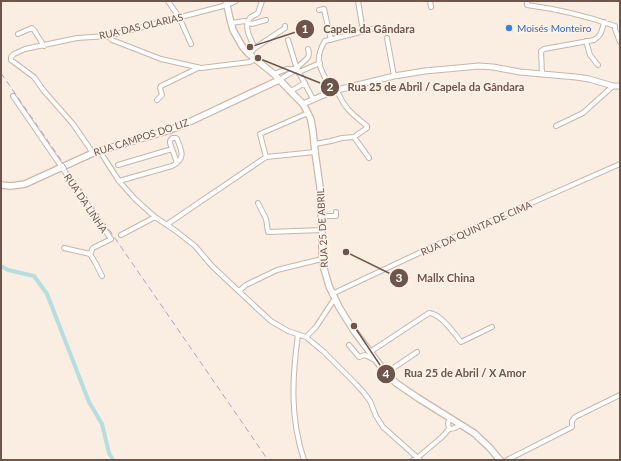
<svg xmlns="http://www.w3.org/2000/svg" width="621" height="461" font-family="Lato,sans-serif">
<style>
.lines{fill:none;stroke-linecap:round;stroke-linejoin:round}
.canal{stroke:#b8dde0;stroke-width:4}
.minor-casing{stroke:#c8b5aa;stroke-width:6}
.tertiary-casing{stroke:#c8b5aa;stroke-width:7}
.secondary-casing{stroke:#cdb7aa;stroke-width:8}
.minor{stroke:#fff;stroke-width:4}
.tertiary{stroke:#fff;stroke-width:5}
.secondary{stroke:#fff;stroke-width:5.5}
.rail{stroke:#b0a2c0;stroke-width:1;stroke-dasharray:6 4;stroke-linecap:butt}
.shop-dot{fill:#3f7fe0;stroke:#fdf2e7;stroke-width:1.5}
.labels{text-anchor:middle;stroke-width:3;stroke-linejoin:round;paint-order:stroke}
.street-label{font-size:10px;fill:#6e554b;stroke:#fdf2e7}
.shop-label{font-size:10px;fill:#366cbe;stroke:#fdf2e7;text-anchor:start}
.leader{fill:none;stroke:#6e554b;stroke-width:1.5}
.callout-dot{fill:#6e554b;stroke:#fdf2e7;stroke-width:1.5}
.mark-label{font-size:12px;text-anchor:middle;font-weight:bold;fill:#fff}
.callout-label{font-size:11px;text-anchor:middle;font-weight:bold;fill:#6e554b;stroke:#fdf2e7;stroke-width:3;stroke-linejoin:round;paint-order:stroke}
</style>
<rect width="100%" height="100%" fill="#f9eee1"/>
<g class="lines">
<path class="canal" d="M 1,266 L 8,270 L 34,276 L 47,294 L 89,402 L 102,424 L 109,453 L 113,460"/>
<g class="minor-casing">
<path id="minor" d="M 168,1 L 179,17 L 191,44
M 358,1 L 363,31
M 430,1 L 431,7
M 527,1 L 527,5 C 557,9 587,16 615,26
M 319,10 L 324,9 L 331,40
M 231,23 L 245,21 L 252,24 L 266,20
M 615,26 L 615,29 L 620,42
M 18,34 L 32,28 L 34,30 L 44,46
M 108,36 L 112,40 L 161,59 L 201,68 L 250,62 L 255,59
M 387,38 L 394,76
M 288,40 L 297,69 L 313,99
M 586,41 L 590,55 L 598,65
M 255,48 C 251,40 243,27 250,18 C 252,16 256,15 258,13 L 262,1
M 249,54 L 255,48 L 285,28 L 285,26
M 299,72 L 320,63
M 274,74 L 287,69 L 297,69
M 542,74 L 541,51 L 544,49 L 594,40 C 602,35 602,30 604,22
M 279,80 L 297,69 C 301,60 312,61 308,49
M 291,91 L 305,83
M 333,91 C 328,85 321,70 319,63 C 318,56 321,47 325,41 L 376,28
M 13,96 L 111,239 L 93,248 L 90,254
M 157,100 L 162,95 L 160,88 L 161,86 L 198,68
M 556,126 L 583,113 L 613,86
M 354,137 L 369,158
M 315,144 L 331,141 L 342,138 L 354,137 L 367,128 L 367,126 C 352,114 344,108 337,90
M 99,150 L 119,181 L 135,199 L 155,217 L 176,231 L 195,246 L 212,266 L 261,312 L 271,321 L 288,331 L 306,337 L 324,352 L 356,384 L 364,393 L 370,401 L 376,416 L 383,427 L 420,460
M 93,153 L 73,124 L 44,91 L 34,77 L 11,60 L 11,57 L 14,54 L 25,49 L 77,38 L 108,36 L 227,5 L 236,1
M 266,157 L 260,134 L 308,113
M 118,165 L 172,149
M 119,181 L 172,166 C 186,159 182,151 177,139 L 176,138 L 172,138 L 170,141 L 170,143 L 177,163
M 258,203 L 266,219 L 268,232 L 322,230
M 322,216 L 336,216 L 336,212
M 167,225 L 169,223 L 266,157 L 315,152
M 121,235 L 155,217
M 64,248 L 90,254 L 96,264 L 102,276
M 239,291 L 246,285 L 277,270 L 322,259
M 332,294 L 436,245 L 620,164
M 298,335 C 292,378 290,418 304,460
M 306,337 L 316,327 L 335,298
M 349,345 L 359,357 L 365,355 L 373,359 L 375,358
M 370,352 L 429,313 C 440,313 455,334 461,342 L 492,327
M 386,373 L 417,352
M 449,429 L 448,423 L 450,418
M 413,460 L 417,458 L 442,437 L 449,429 C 454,429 457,428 460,424
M 507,460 L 572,427 L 572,421 L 575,417 L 620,395"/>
</g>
<g class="tertiary-casing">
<path id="tertiary" d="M 303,104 L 333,91 L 394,76 L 425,71 L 479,66 L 493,67 L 520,72 L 542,74 L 576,77 L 589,79 L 613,86 L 620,86"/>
</g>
<g class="secondary-casing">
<path id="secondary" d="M 226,1 L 230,19 L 233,30 L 242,46 L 249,54 L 274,74 L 293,94 L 303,104 L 308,113 L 311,120 L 313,132 L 315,152 L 320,187 L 322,230 L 322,252 L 323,265 L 329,286 L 339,307 L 354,331 L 386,373 L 396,383 L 418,398 L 474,433 L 489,447 L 500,460
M 1,185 L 11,186 L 25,184 L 93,153 L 170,130 L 185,124 L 279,80"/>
</g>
<use href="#minor" class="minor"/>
<use href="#tertiary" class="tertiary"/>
<use href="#secondary" class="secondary"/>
<path class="rail" d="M 1,73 L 268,460"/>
</g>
<circle class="shop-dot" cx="509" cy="28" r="4"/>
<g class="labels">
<g class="street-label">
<text transform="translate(141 26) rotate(-13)" y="4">RUA DAS OLARIAS</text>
<text transform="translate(141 137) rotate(-18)" y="4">RUA CAMPOS DO LIZ</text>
<text transform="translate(86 203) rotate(56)" y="4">RUA DA LINHA</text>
<text transform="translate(322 228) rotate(-93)" y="4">RUA 25 DE ABRIL</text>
<text transform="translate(476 228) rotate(-24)" y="4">RUA DA QUINTA DE CIMA</text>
</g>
<g class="shop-label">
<text x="517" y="32">Moisés Monteiro</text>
</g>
</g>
<path class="leader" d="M250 47L305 29M258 58L330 87M346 252L399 278M354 326L386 374"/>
<g class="callout-dot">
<circle cx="250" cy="47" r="4"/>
<circle cx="258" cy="58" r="4"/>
<circle cx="346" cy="252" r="4"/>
<circle cx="354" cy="326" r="4"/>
<circle cx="305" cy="29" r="10"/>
<circle cx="330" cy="87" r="10"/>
<circle cx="399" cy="278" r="10"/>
<circle cx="386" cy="374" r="10"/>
</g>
<g class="mark-label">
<text x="305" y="33">1</text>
<text x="330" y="91">2</text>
<text x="399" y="282">3</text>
<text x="386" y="378">4</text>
</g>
<g class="callout-label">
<text x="369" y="33">Capela da Gândara</text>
<text x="436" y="91">Rua 25 de Abril / Capela da Gândara</text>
<text x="446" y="282">Mallx China</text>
<text x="465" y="377">Rua 25 de Abril / X Amor</text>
</g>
<rect width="621" height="461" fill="none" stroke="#6e554b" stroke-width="4"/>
</svg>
